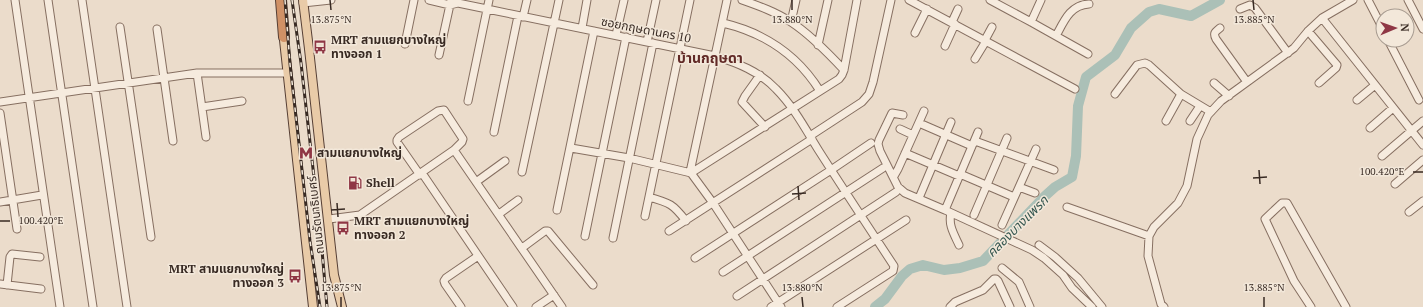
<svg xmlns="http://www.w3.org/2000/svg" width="1423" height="307" font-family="'PT Serif','Noto Sans Thai',serif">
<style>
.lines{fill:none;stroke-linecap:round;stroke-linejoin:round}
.river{stroke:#abc0b7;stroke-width:10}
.minor-casing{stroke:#866f61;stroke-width:9}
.major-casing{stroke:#553e34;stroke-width:10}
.highway-casing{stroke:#553e34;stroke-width:12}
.minor{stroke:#f6ebde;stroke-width:7}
.major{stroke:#e9cba8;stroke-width:8}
.highway{stroke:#d09166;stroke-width:10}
.rail-casing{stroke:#382a23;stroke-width:3}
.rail{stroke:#f3e8da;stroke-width:1.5;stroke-dasharray:4.5;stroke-linecap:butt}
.ticks{fill:none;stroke:#382a23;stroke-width:1.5}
.labels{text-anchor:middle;stroke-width:3;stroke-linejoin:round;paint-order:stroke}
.street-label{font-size:12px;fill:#382a23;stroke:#f3e8da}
.poi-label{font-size:12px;font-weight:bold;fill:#382a23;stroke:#f3e8da;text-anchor:start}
.water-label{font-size:13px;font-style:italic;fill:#33564f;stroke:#f3e8da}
.quarter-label{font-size:14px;font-weight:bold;fill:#612926;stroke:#f3e8da}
.ticks-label{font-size:10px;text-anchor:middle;fill:#382a23;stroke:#f3e8da;stroke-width:3;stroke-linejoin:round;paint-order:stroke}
</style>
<rect width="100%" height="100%" fill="#ebdccb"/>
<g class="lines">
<path class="river" d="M 875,307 L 885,299 L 902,276 L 910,269 L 923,265 L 944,270 L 960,268 L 983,261 L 1045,196 L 1055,187 L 1072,177 L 1076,156 L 1078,106 L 1086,77 L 1115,55 L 1131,28 L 1149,12 L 1159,9 L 1191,16 L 1220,0"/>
<g class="minor-casing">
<path id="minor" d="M 15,0 L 60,307
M 48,0 L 93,307
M 82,0 L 127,307
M 429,0 L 450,5 L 458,3 L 487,9 L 715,56 C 737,63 759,71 776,89 C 794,107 806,130 819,151 C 844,190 869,228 894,266 L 893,271 L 837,307
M 742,0 C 759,6 776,12 791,22 C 808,33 830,55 844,70
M 909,0 L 1075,89
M 990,0 L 1031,22 L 1088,54
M 1368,0 L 1383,29
M 1408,0 L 1423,29
M 303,3 L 331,0
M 1240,9 L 1250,5 L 1255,8 L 1288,53
M 523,17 L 527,0
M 1322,18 L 1423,145
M 791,22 L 796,0
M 952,22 L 958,9
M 1031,22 L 1041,0
M 723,23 C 765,33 797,54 820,91
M 120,27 L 151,237
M 582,28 L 587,0
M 1220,28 C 1215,32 1213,33 1216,39 L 1247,82
M 157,29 L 173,141
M 1308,31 L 1337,65 L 1336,68 L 1319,83
M 915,33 L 927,9
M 616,35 L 624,0
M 1056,36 C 1064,21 1070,5 1089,4
M 985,40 L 992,27
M 1388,40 L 1419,100
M 647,42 L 656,0
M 405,44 L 414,0
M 818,45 L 828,0
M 945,46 L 955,24
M 439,55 L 451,0
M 975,59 L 986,41
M 197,73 L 206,137
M 760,75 L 745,96 L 742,102 L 765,127
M 1214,83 L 1229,96
M 1115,94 L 1137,65 L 1145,63 L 1149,65 L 1181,94 L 1211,112
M 1357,100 L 1375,85
M 468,101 L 489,0
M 0,102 L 197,73 L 287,73
M 202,107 L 242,101
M 0,113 L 17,229
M 903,115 L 892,113 L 879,140 L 878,144 L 880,151 L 898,187 L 905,193 L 945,210 L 1032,250 L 1044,258 L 1063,275 L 1072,288 L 1092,307
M 1166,121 L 1181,94
M 1190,121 L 1200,106
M 919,123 L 972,146
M 1370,128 L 1393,108
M 900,129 L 913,135
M 494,132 L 518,16
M 810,136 L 862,102 L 869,94 L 873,82 L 891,0
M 975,141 L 1054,170
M 571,148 L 629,158 L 691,173 L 713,203 L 781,307
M 454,150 L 562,307
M 905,153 L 959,176
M 1382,156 L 1423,121
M 522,172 L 559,0
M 690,172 L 727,0
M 422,173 L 513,307
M 691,173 L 839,79 L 842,75 L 844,70 L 857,0
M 960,174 L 1014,197
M 894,176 L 898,169 L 924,111
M 476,182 L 505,161
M 1395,184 L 1423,160
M 1019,187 L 1035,193
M 649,197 C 670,203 673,204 686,221
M 919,198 L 951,122
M 0,202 L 42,195
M 1067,207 L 1149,236
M 557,210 L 594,31
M 945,210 L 978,132
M 1409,212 L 1423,201
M 951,213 C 948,225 954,234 959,245
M 499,214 L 518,200
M 974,215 L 1007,138
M 645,216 L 690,0
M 329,219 L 360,215 L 454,150 L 462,142 L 463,139 L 444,110 L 438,111 L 399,137 L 397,140 L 397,142 L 420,175
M 1002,225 L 1036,149
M 669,231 L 812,139
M 585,236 L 626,37
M 613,238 L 653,43
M 1039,245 L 1055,257 L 1078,278 L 1102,307
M 522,248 L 545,231 L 548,231 L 593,285
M 695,258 L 831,170 L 871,143
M 1002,268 L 1019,282 L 1030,307
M 723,272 L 883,168
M 0,284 L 41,289
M 7,285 L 10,257 L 12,254 L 40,257
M 737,296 L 896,192
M 461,307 L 445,284 L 444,281 L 446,278 L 478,256
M 536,307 L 554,295
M 771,307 L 906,220
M 950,307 L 955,302 L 983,290 L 994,279 L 996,279 L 998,281 L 1010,307
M 1164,307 L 1161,304 L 1148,256 L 1149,236 L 1154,227 L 1178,203 L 1187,186 L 1197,139 L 1208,115 L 1221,101 L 1294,48 L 1308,31 L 1322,18 L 1353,0
M 1311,307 L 1294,281 L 1265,219 L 1282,203 L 1287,203 L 1346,307"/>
</g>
<g class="major-casing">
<path id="major" d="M 303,0 L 309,49 L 334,275 L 342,307
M 283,31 L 313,307"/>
</g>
<g class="highway-casing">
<path id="highway" d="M 281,0 L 284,37"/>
</g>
<use href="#minor" class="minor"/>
<use href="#major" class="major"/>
<use href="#highway" class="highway"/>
<g class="rail-casing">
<path id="rail" d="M 285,0 L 290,64 L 310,241 L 320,307
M 292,0 L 301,63 L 321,239 L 327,307"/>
</g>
<use href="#rail" class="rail"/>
</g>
<path class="ticks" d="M 330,0 L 331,10M 792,0 L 792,10M 1253,0 L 1254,10M 1259,170 L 1260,184M 1413,172 L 1423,172M 1253,178 L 1267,177M 798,186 L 799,200M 792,194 L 806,193M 337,203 L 338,217M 331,210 L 345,209M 0,221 L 10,221M 341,297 L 341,307M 802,297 L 803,307M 1264,297 L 1264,307"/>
<defs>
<g id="bus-bare" transform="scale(1.08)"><path d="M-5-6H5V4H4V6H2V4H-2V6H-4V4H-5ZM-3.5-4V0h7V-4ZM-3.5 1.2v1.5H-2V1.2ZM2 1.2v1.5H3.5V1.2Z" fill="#8f3745" stroke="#f3e8da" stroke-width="2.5" paint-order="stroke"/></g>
<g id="metro-bare" transform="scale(1.08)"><path d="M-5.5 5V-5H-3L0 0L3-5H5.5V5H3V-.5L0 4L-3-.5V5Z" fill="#8f3745" stroke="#f3e8da" stroke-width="2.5" paint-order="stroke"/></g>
<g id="fuel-bare" transform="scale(1.08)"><path d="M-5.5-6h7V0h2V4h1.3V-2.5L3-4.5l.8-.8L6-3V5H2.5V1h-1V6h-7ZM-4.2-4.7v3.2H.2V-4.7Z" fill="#8f3745" stroke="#f3e8da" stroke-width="2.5" paint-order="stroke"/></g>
</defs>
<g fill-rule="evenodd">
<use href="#bus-bare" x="320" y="47"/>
<use href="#metro-bare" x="306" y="153"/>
<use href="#fuel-bare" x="355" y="183"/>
<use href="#bus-bare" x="343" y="228"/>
<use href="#bus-bare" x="295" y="276"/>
</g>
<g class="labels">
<g class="street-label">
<text transform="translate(646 30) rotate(11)" y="4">ซอยกฤษดานคร 10</text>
<text transform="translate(316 215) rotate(-96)" y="4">ถนนรัตนาธิเบศร์</text>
</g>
<g class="poi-label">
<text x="331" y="44">MRT สามแยกบางใหญ่<tspan x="331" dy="14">ทางออก 1</tspan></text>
<text x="317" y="157">สามแยกบางใหญ่</text>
<text x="366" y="187">Shell</text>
<text x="354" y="225">MRT สามแยกบางใหญ่<tspan x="354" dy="14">ทางออก 2</tspan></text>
<text x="284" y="273" text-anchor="end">MRT สามแยกบางใหญ่<tspan x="284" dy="14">ทางออก 3</tspan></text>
</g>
<g class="water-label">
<text transform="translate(1017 226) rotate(-45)" y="5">คลองบางแพรก</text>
</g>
<g class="quarter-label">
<text x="710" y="63">บ้านกฤษดา</text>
</g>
</g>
<g class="ticks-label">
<text x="331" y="23">13.875°N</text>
<text x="792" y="23">13.880°N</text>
<text x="1254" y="23">13.885°N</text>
<text x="1382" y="175">100.420°E</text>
<text x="41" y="224">100.420°E</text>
<text x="341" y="291">13.875°N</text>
<text x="802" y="291">13.880°N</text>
<text x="1264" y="291">13.885°N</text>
</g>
<g transform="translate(1395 28) rotate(88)"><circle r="19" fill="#f3e8da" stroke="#a89c91"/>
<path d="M0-3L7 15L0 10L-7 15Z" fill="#8f3745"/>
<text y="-6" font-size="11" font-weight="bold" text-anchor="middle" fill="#382a23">N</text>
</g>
</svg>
